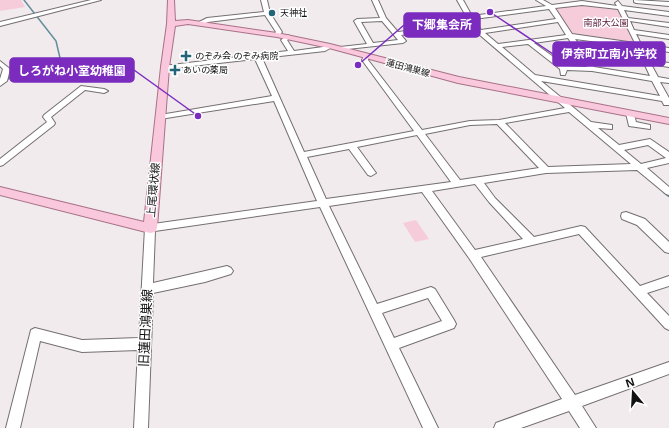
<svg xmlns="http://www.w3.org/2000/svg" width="669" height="428" font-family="'Open Sans','Noto Sans JP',sans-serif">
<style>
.green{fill:#f6ccdb}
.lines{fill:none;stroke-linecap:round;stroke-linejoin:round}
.stream-far2{stroke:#658e9d;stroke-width:1.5}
.stream-far1{stroke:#658e9d;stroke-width:2}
.stream{stroke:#658e9d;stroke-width:2.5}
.minor-casing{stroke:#746f71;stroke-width:2}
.major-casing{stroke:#a77186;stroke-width:2}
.minor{fill:#fff;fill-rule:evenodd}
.major{fill:#fac8dc;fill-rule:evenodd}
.poi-dot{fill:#236479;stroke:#fff;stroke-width:1.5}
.labels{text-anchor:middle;stroke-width:3;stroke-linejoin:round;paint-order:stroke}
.far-poi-label{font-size:9px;fill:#131212;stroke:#fff;text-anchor:start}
.far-park-label{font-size:9px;fill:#561736;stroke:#fff}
.far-street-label{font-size:9px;fill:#131212;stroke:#fff}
.street-label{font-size:11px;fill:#131212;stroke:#fff}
.near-street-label{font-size:13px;fill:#131212;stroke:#fff}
.leader{fill:none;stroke:#7b2cbf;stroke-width:1.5}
.callout-dot{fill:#7b2cbf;stroke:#fff;stroke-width:1.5}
.callout{fill:#7b2cbf;stroke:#7b2cbf;stroke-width:1.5}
.callout-label{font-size:12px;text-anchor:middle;font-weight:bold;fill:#fff}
</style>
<rect width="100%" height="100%" fill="#f1ebed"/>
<path class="green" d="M 0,0 L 21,0 L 25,7 L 0,11 Z
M 585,4 L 617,8 L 634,43 L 572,35 L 554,7 Z
M 416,220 L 429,239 L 415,242 L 403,223 Z"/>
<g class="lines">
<path class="stream-far2" d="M 18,71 L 60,58 L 56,41 L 24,0"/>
<path class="stream-far1" d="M 0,85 L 20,70"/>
<path class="stream" d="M 664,192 L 669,196"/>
<g class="minor-casing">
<path id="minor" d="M 91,0 L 101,0 L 0,26 L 0,22 Z
M 261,0 L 267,0 L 270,13 L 282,32 L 279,36 L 274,35 L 276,32 L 265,15 L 208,22 L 200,25 L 197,23 L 207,18 L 264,12 Z
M 372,0 L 378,0 L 386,18 L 398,32 L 470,23 L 457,0 L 463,0 L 472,16 L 546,6 L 536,0 L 543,0 L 552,5 L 582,1 L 617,6 L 615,3 L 618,1 L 622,6 L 669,12 L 669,16 L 624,10 L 628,18 L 669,23 L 669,27 L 630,21 L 634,30 L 669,35 L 669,39 L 636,34 L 641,44 L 669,48 L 669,52 L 643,48 L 649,60 L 669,63 L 669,67 L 651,64 L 658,77 L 669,79 L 669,83 L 660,82 L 669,98 L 669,105 L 664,105 L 662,101 L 541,81 L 591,122 L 612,125 L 612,129 L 598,128 L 619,145 L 650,139 L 669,152 L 669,163 L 647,168 L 669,187 L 669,195 L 666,194 L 637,170 L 546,173 L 484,183 L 495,198 L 534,237 L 581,226 L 585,227 L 640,286 L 669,276 L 669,286 L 647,293 L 669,316 L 669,330 L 665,328 L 579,234 L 481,257 L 575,395 L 669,362 L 669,374 L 582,406 L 596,428 L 580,428 L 569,411 L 521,428 L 494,428 L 496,423 L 562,399 L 469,258 L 422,192 L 329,206 L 377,304 L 431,287 L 435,289 L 454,320 L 456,324 L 454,328 L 399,348 L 438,428 L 423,428 L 320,207 L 155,231 L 153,283 L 227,266 L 231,268 L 233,271 L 231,274 L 205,282 L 153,293 L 148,428 L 134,428 L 138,350 L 82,352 L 40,341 L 20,428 L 6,428 L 31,330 L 35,328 L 82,340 L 139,338 L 145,228 L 146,225 L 317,201 L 274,101 L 160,119 L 156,117 L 160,115 L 272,96 L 255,59 L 165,69 L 162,67 L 163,66 L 288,51 L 281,40 L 288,35 L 291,37 L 287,40 L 294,51 L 323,47 L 328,45 L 332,45 L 332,47 L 325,51 L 262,58 L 304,152 L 414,131 L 362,60 L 364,56 L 368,56 L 368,60 L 422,130 L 470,121 L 499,120 L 565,108 L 474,30 L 471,26 L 401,35 L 406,41 L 403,43 L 338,50 L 337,49 L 340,47 L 367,44 L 354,21 L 357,19 L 380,18 ZM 582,5 L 618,9 L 635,43 L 572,34 L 555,8 ZM 549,9 L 556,19 L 481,30 L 474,19 ZM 382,21 L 398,40 L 373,43 L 361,22 ZM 558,22 L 566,35 L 498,44 L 485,33 ZM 568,38 L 587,67 L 566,66 L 534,43 ZM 575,39 L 637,47 L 642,59 L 583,50 ZM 528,44 L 560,69 L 561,75 L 565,75 L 567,70 L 592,71 L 652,81 L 660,96 L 535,75 L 502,47 ZM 586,55 L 644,63 L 650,76 L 594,67 ZM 569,112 L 631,164 L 548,167 L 505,123 ZM 497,124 L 539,168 L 460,180 L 425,134 L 470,125 ZM 417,135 L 451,182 L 326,199 L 307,157 L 349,149 L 368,175 L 371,176 L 376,173 L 357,147 ZM 648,145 L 666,158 L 641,164 L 624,150 ZM 475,184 L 489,202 L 523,239 L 475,250 L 432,191 ZM 428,298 L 442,321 L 394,338 L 382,313 Z
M 634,0 L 669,2 L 669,6 L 636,3 L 634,2 Z
M 0,61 L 10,69 L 7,81 L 0,86 L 0,79 L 3,69 L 0,66 Z
M 81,86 L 104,89 L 108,91 L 104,93 L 85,90 L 51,117 L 55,123 L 54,125 L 3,165 L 0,166 L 0,159 L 47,122 L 43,117 L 44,115 Z
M 627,111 L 633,111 L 636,122 L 650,125 L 650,129 L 629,126 L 626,113 Z
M 626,212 L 645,219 L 669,242 L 669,253 L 665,252 L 637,225 L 622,219 L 621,216 L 622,213 Z"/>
</g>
<g class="major-casing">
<path id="major" d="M 168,0 L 174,0 L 175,21 L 188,20 L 277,33 L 330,44 L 459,77 L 669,118 L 669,124 L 458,83 L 329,48 L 277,37 L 188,24 L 175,26 L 169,67 L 157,228 L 155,232 L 150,233 L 0,195 L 0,187 L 144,222 L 161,67 L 167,24 Z"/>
</g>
<use href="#minor" class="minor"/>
<use href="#major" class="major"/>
</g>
<g class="poi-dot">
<circle cx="272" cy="13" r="4"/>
<path d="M184 50h4v4h4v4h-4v4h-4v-4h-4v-4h4z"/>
<path d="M173 64h4v4h4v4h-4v4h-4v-4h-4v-4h4z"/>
</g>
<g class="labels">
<g class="far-poi-label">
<text x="280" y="16">天神社</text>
<text x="195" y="59">のぞみ会 のぞみ病院</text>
<text x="183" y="73">あいの薬局</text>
</g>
<g class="far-park-label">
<text x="606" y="26">南部大公園</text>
</g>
<g class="far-street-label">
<text transform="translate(408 68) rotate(15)" y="3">蓮田鴻巣線</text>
</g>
<g class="street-label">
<text transform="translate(153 190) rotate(-85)" y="4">上尾環状線</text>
</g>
<g class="near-street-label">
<text transform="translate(145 328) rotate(-87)" y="5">旧蓮田鴻巣線</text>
</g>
</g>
<path class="leader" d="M358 65L404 25M490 12L553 54M198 116L134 70"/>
<g class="callout-dot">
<circle cx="358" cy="65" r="4"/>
<circle cx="490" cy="12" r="4"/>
<circle cx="198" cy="116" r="4"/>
</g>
<g class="callout">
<rect x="404" y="13" width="76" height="24" rx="4"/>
<rect x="553" y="42" width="112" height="24" rx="4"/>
<rect x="10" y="58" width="124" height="24" rx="4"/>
</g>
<g class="callout-label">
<text x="442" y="29">下郷集会所</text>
<text x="609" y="58">伊奈町立南小学校</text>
<text x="72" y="75">しろがね小室幼稚園</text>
</g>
<g transform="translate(633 392) rotate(342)" stroke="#ffffff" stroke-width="3" paint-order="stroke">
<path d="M0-3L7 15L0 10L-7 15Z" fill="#131212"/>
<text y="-6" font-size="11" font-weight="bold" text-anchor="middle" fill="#131212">N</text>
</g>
</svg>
